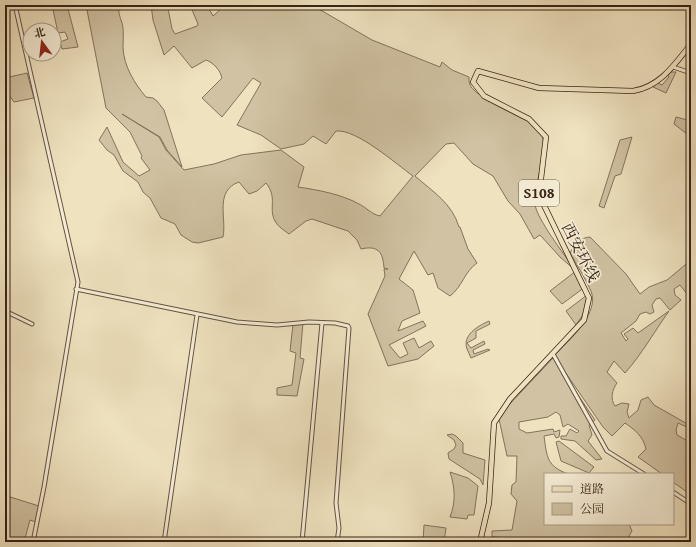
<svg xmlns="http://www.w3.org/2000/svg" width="696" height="547" font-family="'Gentium Book Plus','Noto Serif SC',serif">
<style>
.green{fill:#d0c2a2;stroke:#84725c}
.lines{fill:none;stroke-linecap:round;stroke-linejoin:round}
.minor-casing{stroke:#655341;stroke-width:5}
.primary-casing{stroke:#372317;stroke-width:6}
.minor{stroke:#f5ecd5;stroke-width:3}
.primary{stroke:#efe2bf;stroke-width:4.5}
.labels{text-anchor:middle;stroke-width:3.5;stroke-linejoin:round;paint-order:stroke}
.shield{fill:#f5ecd5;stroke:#705f50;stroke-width:1}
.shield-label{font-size:15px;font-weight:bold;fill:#372317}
.street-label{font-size:16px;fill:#372317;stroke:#f5ecd5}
</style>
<rect width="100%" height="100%" fill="#efe2bf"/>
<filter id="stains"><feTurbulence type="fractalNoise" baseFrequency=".005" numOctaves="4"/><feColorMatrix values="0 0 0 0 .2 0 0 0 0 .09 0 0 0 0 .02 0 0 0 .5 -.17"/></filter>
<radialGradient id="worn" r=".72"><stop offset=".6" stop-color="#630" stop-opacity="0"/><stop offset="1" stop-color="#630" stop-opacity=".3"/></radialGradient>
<path class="green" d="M 52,5 L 67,5 L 78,47 L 62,49 L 60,42 L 68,39 L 65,32 L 58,33 Z
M 86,5 L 119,5 C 118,12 120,17 122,23 C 124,29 123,41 123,48 C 124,66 134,83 146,97 L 153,98 L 157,101 L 164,110 L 182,167 L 167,150 L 160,137 L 122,114 L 159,137 L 166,150 L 184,170 L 214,164 L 241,155 L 281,150 L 304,167 L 298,187 C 318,190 341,194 359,204 C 367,208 371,214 380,216 L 413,176 C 396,164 357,129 336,131 L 326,144 L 313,136 L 304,144 L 281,149 L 261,135 L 237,125 L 261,83 L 253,78 L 222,117 L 202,98 L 222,78 C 220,70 214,63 206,60 L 192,68 L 174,46 L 164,55 L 153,20 L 151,5 L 160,5 L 168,8 L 172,29 L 175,34 L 197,26 L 198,24 L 190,5 L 207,5 L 213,16 L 222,8 L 221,5 L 312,5 L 372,40 L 440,67 L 442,62 L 452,70 L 469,77 C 469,82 469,86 474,90 C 477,94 483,96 487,98 C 501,105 535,120 542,135 C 548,150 534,185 535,204 C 536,218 565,255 574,269 L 561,258 L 540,235 L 534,239 L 520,214 L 508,201 L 493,176 L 473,164 L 454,143 L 446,144 L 415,176 C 433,192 452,203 459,227 L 460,227 L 468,249 L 477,263 C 464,272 463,286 450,296 L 438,288 L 433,273 L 428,275 L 414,251 L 399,279 L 413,290 L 420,313 L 402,321 L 398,331 L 423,321 L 426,326 L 389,345 L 400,358 L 408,354 L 403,343 L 414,338 L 419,348 L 431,341 L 434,346 L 418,359 L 388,366 L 368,314 L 385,276 L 384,269 L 388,269 L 384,268 C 383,252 378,245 361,249 L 357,240 L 348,231 L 312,219 L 306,221 L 289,234 C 284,230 278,227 275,221 C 268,208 278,198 266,183 L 257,191 L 249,194 L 239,182 C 214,191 227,218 223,237 L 198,243 L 192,242 L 181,235 L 175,224 L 161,218 L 150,198 L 143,192 L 138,182 L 123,171 L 114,155 L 107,150 L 99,140 L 107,127 L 123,162 L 139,176 L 150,170 L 141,158 L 142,156 L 130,132 L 106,108 Z
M 669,72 L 676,72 L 666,93 L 653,87 L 658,83 L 662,85 L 669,77 L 667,74 Z
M 27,73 L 34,98 L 14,102 L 6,91 L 5,78 Z
M 676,117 L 691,121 L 691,137 L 674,124 Z
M 632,137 L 621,174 L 615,176 L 604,208 L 599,206 L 620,140 Z
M 590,237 L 626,274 L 640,294 L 649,287 L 667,280 L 691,260 L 691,272 L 687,278 L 691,284 L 691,299 L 680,285 L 674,289 L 675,295 L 681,300 L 670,310 L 660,298 L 656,299 L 652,305 L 654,312 L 650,314 L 646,312 L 640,314 L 636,321 L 621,333 L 626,341 L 628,339 L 624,334 L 633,328 L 638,333 L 669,311 C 654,332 642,354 625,373 L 614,361 L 607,372 L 617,383 C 612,390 610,399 615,406 L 622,403 L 629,404 L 627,412 L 629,418 L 638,410 L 641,400 L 648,397 L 654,405 L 691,426 L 691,429 L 678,423 L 676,430 L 677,435 L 691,443 L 691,495 L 673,482 L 673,474 L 662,474 L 638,457 L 646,449 C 643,436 635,430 625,423 L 612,436 L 603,427 L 554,356 C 568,341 600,314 591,291 C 585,278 577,265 570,253 C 575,243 580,238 590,237 Z
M 576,271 L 585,287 L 562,304 L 550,291 Z
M 587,295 L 584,313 L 576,325 L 566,311 Z
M 489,321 L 490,324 L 476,331 L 476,338 L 467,343 L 471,348 L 484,341 L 485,344 L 473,350 L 474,354 L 488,349 L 490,350 L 471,358 C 470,355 468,352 467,349 C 462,335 478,326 489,321 Z
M 303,322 L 300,358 L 304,359 L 297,396 L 277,395 L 277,388 L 292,385 L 296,353 L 290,351 L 293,324 Z
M 553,358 L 595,420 L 589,425 L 592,435 L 588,441 L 602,459 L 596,460 L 575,441 L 561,439 L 561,436 L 566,436 L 570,429 L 577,433 L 579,431 L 568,424 L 563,427 L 560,415 L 556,412 L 548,417 L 519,422 L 519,429 L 527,433 L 553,429 L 554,432 L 560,430 L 559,437 L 556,438 L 554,434 L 544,436 C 547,458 547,466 568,474 L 545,474 L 545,524 L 629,524 L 632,531 L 629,536 L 631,542 L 511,542 L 511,538 L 492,537 L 492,531 L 512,530 L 517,501 L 511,494 L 512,485 L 516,482 L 517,456 L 507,456 L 499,419 L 506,408 Z
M 452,434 L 456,436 L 463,443 L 463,453 L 485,460 L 483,485 L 480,479 L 449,459 L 448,453 L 454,449 L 456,445 L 454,440 L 447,435 Z
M 559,441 L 594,467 L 589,473 L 561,461 L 556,442 Z
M 450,472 L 468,478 L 478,486 L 474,515 L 468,515 L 467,519 L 450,517 C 456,502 455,487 450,472 Z
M 7,496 L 39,506 L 36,522 L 30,520 L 24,542 L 5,542 L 5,504 Z
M 424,525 L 446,528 L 444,542 L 423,542 Z"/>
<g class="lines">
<g class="minor-casing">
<path id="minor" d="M 15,5 L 78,282 L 44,487 L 33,542
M 673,67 L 691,73
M 76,289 L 237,322 L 277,325 L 309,322 L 335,323 L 348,326 L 349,328 L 336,503 L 339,528 L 337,542
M 5,311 L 32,324
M 553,354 L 607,451 L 644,474
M 673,492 L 691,504
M 164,542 L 197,315
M 302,542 L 322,323"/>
</g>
<g class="primary-casing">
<path id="primary" d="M 611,5 L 636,7 L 655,5
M 480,542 L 489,503 L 494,423 L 510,399 L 584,320 L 589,298 L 539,195 L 546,137 L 529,119 L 484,96 L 473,82 L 478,71 L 539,88 L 633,91 C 660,87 675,64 691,44"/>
</g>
<use href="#minor" class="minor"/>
<use href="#primary" class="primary"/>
</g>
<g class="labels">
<rect class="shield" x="519" y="180" width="40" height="26" rx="3"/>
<g class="shield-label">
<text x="539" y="198">S108</text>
</g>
<g class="street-label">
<text transform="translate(581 252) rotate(63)" y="6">西安环线</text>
</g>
</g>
<rect width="696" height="547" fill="none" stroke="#efe2bf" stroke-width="20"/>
<rect x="6" y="6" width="684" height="535" fill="none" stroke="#372317" stroke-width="2"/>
<rect x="10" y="10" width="676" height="527" fill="none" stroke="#372317"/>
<rect x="544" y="473" width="130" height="52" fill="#f5ecd5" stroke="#a99c89"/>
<rect x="552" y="486" width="20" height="6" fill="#efe2bf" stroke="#a99c89"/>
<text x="580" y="493" font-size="12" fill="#372317">道路</text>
<rect x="552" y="503" width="20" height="12" fill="#d0c2a2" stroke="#a99c89"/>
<text x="580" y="513" font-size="12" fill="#372317">公园</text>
<g transform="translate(42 42) rotate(345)"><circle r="19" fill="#f5ecd5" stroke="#a99c89"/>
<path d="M0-3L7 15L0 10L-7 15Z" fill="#8f2418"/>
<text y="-6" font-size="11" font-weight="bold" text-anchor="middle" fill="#372317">北</text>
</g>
<rect width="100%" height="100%" filter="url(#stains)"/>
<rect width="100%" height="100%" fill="url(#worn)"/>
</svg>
